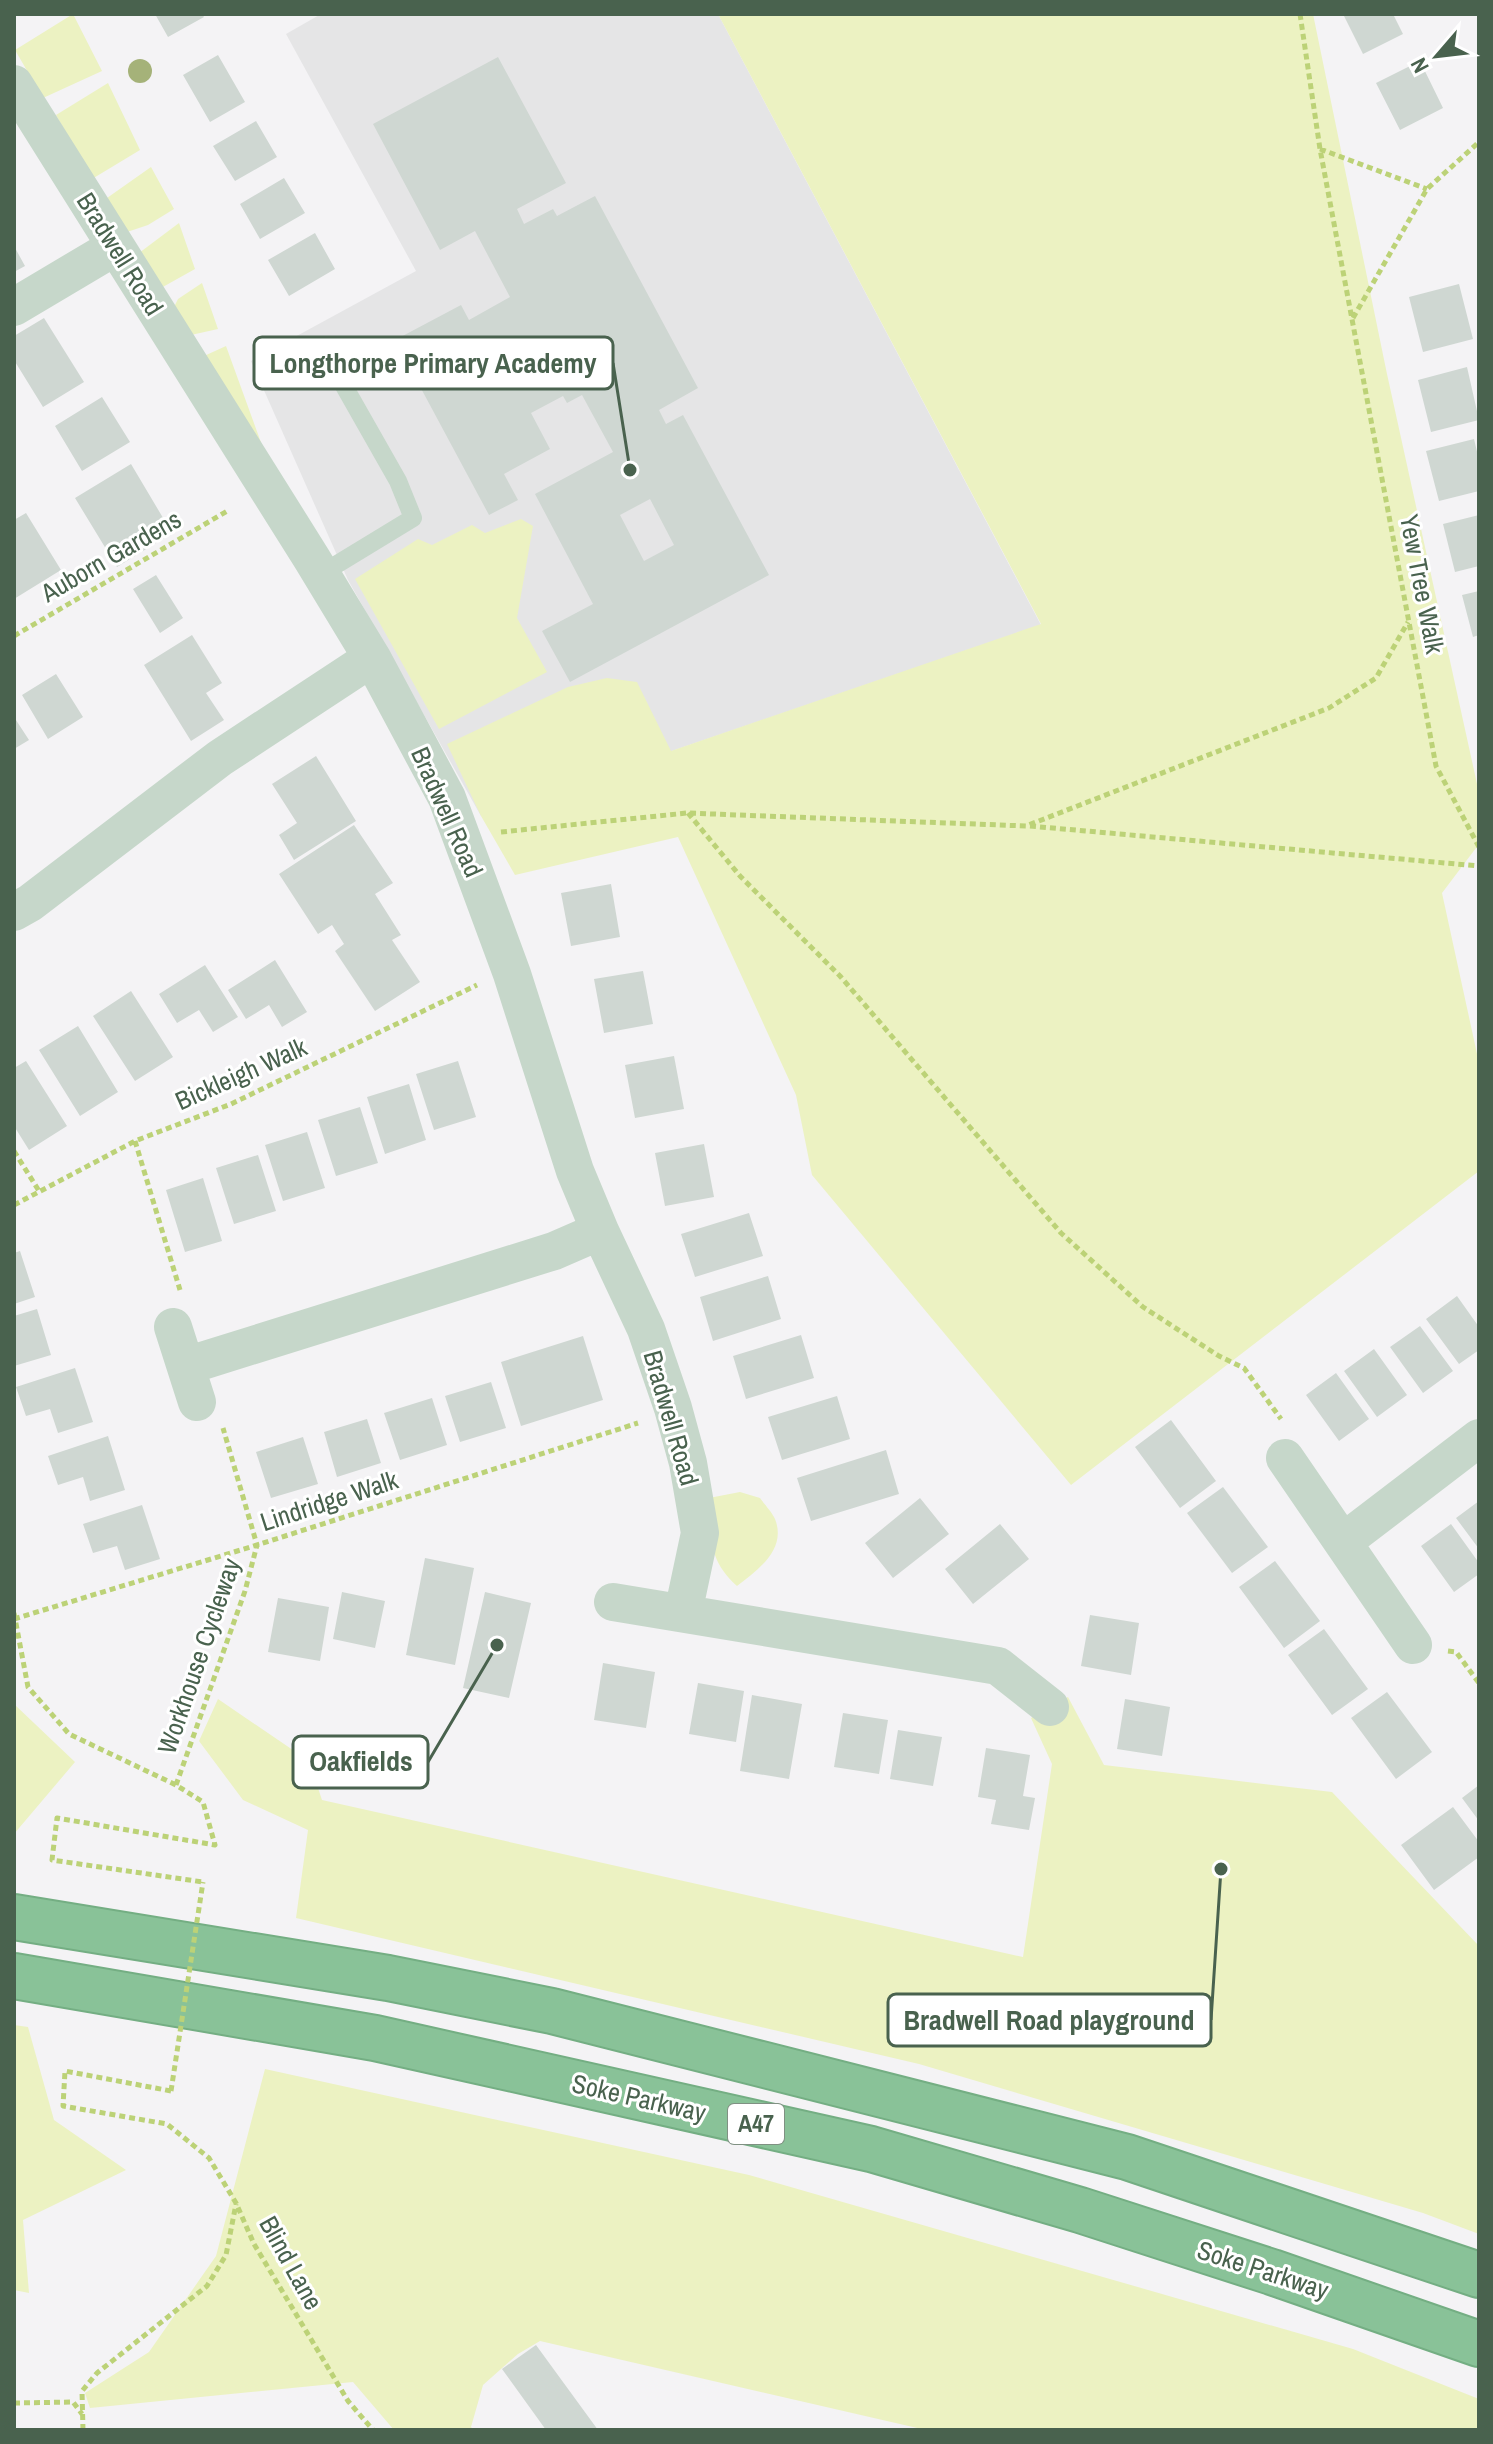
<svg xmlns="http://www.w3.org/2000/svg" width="1493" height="2444" font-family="'Archivo Narrow',sans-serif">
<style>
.education{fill:#e5e5e6}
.green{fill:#ecf2c2}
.building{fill:#cfd7d2;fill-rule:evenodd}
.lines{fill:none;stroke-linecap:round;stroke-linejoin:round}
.highway-casing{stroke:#74ae83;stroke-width:48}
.path{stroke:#bcd277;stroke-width:5;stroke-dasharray:6 4;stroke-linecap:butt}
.lane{stroke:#c6d7ca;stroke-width:18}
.street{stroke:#c6d7ca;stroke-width:38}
.highway{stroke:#89c298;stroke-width:44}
.path-bridge{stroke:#bcd277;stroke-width:5;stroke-dasharray:6 4;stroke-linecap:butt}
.tree{fill:#a5b279}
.labels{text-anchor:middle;stroke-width:6;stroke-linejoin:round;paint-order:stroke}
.shield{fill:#fff;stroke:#809183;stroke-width:2}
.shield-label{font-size:24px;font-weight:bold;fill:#49624e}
.street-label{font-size:26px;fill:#49624e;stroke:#fff}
.leader{fill:none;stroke:#49624e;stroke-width:3}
.callout-dot{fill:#49624e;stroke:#fff;stroke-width:3}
.callout{fill:#fff;stroke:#49624e;stroke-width:3}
.callout-label{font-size:28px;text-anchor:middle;font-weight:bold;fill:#49624e}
</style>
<rect width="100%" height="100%" fill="#f4f3f5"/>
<path class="education" d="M 321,14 L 718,14 L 1041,625 L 481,816 L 348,580 L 251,361 L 416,271 L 286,34 Z"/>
<path class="green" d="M 73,14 L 102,71 L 43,98 L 15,50 Z
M 718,14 L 1313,14 L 1387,374 L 1479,793 L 1479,844 L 1442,893 L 1479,1063 L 1479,1171 L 1071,1485 L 812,1175 L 796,1095 L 678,837 L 515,875 L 481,816 L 447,744 L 568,687 L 607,678 L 637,682 L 671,751 L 1041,624 Z
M 108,83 L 140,150 L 92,179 L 56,115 Z
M 151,167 L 174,209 L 148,225 L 127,232 L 107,198 Z
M 179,223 L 195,269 L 161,288 L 139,253 Z
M 202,283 L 218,329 L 191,335 L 174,307 L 178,299 Z
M 226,346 L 267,459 L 204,356 Z
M 521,519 L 533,526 L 517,618 L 547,672 L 439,729 L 355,579 L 418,539 L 432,545 L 472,525 L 485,533 Z
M 740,1492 L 760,1498 C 764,1504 772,1512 775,1519 C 787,1549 758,1570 737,1586 C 707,1559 711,1536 709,1498 Z
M 1068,1697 L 1104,1765 L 1332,1792 L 1479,1946 L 1479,2234 L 1423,2213 L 919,2064 L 296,1918 L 308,1830 L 243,1800 L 199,1741 L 218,1699 L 309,1761 L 322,1800 L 1023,1957 L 1052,1764 L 1031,1718 Z
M 14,1704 L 75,1762 L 14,1834 Z
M 14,2025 L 28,2027 L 54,2120 L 126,2170 L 23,2220 L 29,2293 L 14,2290 Z
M 265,2069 L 749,2175 L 1353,2349 L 1479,2399 L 1479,2430 L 926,2430 L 540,2341 L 518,2354 L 483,2385 L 471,2427 L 474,2430 L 394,2430 L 353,2382 L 90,2408 L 85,2393 L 149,2352 L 216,2256 Z"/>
<path class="building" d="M 155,14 L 202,14 L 204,17 L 168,37 Z
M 1343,14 L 1393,14 L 1403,34 L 1363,54 Z
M 218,55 L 245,102 L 210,122 L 183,75 Z
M 498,57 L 566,183 L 517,209 L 524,224 L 553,209 L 557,216 L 595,196 L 698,388 L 659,410 L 666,424 L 683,415 L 769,575 L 570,682 L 542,631 L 593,604 L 535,494 L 613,452 L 582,395 L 567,403 L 563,396 L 531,413 L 550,449 L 504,474 L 518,500 L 489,515 L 395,340 L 461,305 L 469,320 L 510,297 L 475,231 L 440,250 L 373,124 ZM 650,499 L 674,545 L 644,561 L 620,515 Z
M 1420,61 L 1443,108 L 1400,130 L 1376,83 Z
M 256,121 L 277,157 L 235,181 L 213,146 Z
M 284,178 L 305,213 L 260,239 L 240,204 Z
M 315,233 L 335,269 L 289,296 L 268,260 Z
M 14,246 L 25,266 L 14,272 Z
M 1459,284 L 1473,339 L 1423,352 L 1409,297 Z
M 44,318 L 84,382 L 43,407 L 14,360 L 14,336 Z
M 1467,367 L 1479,420 L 1431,432 L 1418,380 Z
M 102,397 L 130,442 L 82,471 L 55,426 Z
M 1474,439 L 1479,460 L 1479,491 L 1439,501 L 1426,451 Z
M 131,464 L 172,533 L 117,567 L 75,498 Z
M 26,513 L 61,570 L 14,599 L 14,520 Z
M 1479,515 L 1479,566 L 1455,572 L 1443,524 Z
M 156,575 L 183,618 L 160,633 L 133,589 Z
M 1479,591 L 1479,635 L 1473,637 L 1462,595 Z
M 192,635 L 222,683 L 206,693 L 224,720 L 191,741 L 144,665 Z
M 56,674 L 83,717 L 48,739 L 22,695 Z
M 14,717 L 29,740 L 14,749 Z
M 316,756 L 356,821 L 294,860 L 279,835 L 297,823 L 272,784 Z
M 354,825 L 393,883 L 375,894 L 401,935 L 392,940 L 420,982 L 375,1011 L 335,951 L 344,944 L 332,925 L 318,934 L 279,874 Z
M 611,884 L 620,937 L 571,946 L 561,893 Z
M 275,960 L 307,1012 L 282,1027 L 269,1005 L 246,1019 L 228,990 Z
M 205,965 L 238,1017 L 213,1032 L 199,1010 L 177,1023 L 159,994 Z
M 643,971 L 653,1024 L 604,1033 L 594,979 Z
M 131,991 L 173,1057 L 135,1081 L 93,1016 Z
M 78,1026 L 118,1092 L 80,1116 L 39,1050 Z
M 674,1056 L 684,1109 L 635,1118 L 625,1065 Z
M 26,1061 L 67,1126 L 29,1150 L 14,1126 L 14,1068 Z
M 458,1061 L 476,1117 L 434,1130 L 416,1074 Z
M 409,1084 L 426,1140 L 385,1154 L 367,1097 Z
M 360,1107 L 378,1163 L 336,1176 L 318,1120 Z
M 307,1132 L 325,1188 L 283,1201 L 265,1145 Z
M 704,1144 L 714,1197 L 665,1206 L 655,1153 Z
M 258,1155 L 276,1211 L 234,1224 L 216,1168 Z
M 203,1178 L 222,1241 L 185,1252 L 166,1190 Z
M 749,1213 L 763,1256 L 695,1277 L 681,1234 Z
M 20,1251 L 35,1297 L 14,1304 L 14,1253 Z
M 768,1276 L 781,1319 L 713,1341 L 700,1297 Z
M 1457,1296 L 1479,1327 L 1479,1350 L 1459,1364 L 1426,1319 Z
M 37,1309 L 51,1355 L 14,1366 L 14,1316 Z
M 1420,1326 L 1453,1371 L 1423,1393 L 1390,1347 Z
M 801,1335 L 814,1378 L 746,1399 L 733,1356 Z
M 583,1336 L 603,1400 L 521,1426 L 501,1362 Z
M 1374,1349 L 1407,1395 L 1377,1417 L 1344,1371 Z
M 75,1368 L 93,1422 L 58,1433 L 50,1409 L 26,1416 L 16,1387 Z
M 1336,1373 L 1369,1419 L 1339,1441 L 1306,1395 Z
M 491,1382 L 506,1428 L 460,1442 L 445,1396 Z
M 837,1396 L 850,1439 L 782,1460 L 768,1417 Z
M 432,1398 L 447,1445 L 400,1460 L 384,1413 Z
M 367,1419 L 381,1463 L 337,1477 L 324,1432 Z
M 1171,1420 L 1216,1481 L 1180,1508 L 1135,1447 Z
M 108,1436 L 125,1490 L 90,1501 L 83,1477 L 58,1485 L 48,1456 Z
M 303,1437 L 318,1484 L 271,1498 L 256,1452 Z
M 886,1450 L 899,1494 L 811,1521 L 797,1478 Z
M 1223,1487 L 1268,1547 L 1232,1573 L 1187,1513 Z
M 920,1498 L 949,1534 L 893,1578 L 865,1543 Z
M 1479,1501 L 1479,1549 L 1456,1518 Z
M 142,1505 L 160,1559 L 125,1570 L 117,1546 L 93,1553 L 83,1524 Z
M 1000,1524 L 1029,1559 L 973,1604 L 945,1569 Z
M 1451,1524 L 1479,1563 L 1479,1574 L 1454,1592 L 1421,1546 Z
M 425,1558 L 474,1568 L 455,1665 L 406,1655 Z
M 1275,1561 L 1320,1621 L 1284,1648 L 1239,1587 Z
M 342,1592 L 385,1601 L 375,1648 L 333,1639 Z
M 485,1592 L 531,1603 L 509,1698 L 463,1688 Z
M 278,1598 L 329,1607 L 320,1661 L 268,1652 Z
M 1090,1615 L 1139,1623 L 1131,1675 L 1081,1666 Z
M 1324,1629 L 1368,1689 L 1332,1715 L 1288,1655 Z
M 603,1663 L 655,1672 L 646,1728 L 594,1720 Z
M 698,1683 L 744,1691 L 736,1742 L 689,1734 Z
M 1387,1692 L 1432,1752 L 1396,1779 L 1351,1718 Z
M 752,1695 L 802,1704 L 789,1779 L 740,1771 Z
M 1125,1699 L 1170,1707 L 1162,1756 L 1117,1749 Z
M 843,1713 L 888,1720 L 879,1774 L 834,1767 Z
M 898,1730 L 942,1737 L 933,1786 L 890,1779 Z
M 986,1748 L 1030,1755 L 1023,1796 L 1035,1798 L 1029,1830 L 991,1824 L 996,1800 L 978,1797 Z
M 1479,1785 L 1479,1821 L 1462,1798 Z
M 1453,1807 L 1479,1842 L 1479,1857 L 1434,1890 L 1401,1845 Z
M 536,2345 L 598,2430 L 546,2430 L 502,2369 Z"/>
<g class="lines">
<g class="highway-casing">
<path id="highway" d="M 14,1917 L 388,1978 L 552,2011 L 1127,2157 L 1479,2275
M 14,1976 L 375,2038 L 871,2149 L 1080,2210 L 1272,2272 L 1479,2344"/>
</g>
<path class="path" d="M 1300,14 L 1320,149 L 1436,766 L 1479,847
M 1320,149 L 1427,189
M 1353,318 L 1427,189 L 1479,142
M 14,636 L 229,510
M 688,813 L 740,876 L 840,976 L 1061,1233 L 1143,1307 L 1219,1356 L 1244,1368 L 1281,1419
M 1030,826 L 1479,866
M 501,832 L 687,813 L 1026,826 L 1329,708 L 1376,678 L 1408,622
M 135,1141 L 180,1290
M 14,1151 L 39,1191
M 14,1205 L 135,1141 L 231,1104 L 477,985
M 14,1613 L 28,1687 L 69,1734 L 176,1785 L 203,1802 L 215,1845 L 57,1818 L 52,1860 L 203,1882
M 14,1619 L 257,1545 L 638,1423
M 1448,1651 L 1456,1652 L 1479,1683
M 176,1785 L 245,1591 L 257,1545 L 223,1428
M 171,2091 L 65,2071 L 63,2106 L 167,2124 L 209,2158 L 236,2203 L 254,2244 L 348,2401 L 373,2430
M 14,2403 L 73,2402 L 82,2414
M 83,2430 L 82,2391 L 97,2373 L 207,2286 L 226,2255 L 236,2204"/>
<path class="lane" d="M 321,574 L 413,518 L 398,481 L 331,363"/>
<path class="street" d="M 14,84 L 312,559 L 372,658 L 447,798 L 512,974 L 575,1171 L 600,1231 L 646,1329 L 673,1408 L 688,1463 L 700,1533 L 683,1613
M 14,307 L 115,247
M 14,912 L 30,903 L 220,758 L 372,658
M 173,1327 L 197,1402
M 186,1366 L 554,1251 L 600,1231
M 1285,1458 L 1413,1645
M 1343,1542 L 1479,1438
M 613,1602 L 998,1666 L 1050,1707"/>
<use href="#highway" class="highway"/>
<path class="path-bridge" d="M 171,2091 L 203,1882"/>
</g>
<circle class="tree" cx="140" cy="71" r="12"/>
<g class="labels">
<rect class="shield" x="728" y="2104" width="56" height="40" rx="6"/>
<g class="shield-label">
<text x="756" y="2132">A47</text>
</g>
<g class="street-label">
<text transform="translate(120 254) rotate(58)" y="9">Bradwell Road</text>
<text transform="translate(111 556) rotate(-30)" y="9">Auborn Gardens</text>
<text transform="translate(1422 584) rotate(79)" y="9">Yew Tree Walk</text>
<text transform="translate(447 812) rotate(66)" y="9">Bradwell Road</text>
<text transform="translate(241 1074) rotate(-24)" y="9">Bickleigh Walk</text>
<text transform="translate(671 1418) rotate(74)" y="9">Bradwell Road</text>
<text transform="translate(329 1501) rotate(-18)" y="9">Lindridge Walk</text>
<text transform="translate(199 1656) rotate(-71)" y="9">Workhouse Cycleway</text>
<text transform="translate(639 2098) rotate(13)" y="9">Soke Parkway</text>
<text transform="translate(291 2263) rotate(61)" y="9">Blind Lane</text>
<text transform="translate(1263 2270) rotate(18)" y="9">Soke Parkway</text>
</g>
</g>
<path class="leader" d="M630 470L613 363M497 1645L428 1762M1221 1869L1211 2020"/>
<g class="callout-dot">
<circle cx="630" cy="470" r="8"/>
<circle cx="497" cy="1645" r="8"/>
<circle cx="1221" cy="1869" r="8"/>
</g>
<g class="callout">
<rect x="254" y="337" width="359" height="52" rx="8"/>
<rect x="293" y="1736" width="135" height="52" rx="8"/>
<rect x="888" y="1994" width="323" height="52" rx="8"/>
</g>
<g class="callout-label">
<text x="433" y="373">Longthorpe Primary Academy</text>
<text x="361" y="1771">Oakfields</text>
<text x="1049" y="2030">Bradwell Road playground</text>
</g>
<rect width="1493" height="2444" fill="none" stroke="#49624e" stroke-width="32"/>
<g transform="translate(1437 56) rotate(242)" stroke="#ffffff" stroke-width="6" paint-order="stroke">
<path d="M0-6L14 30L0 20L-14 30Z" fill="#49624e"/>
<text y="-12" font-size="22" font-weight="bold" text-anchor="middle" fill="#49624e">N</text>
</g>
</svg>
